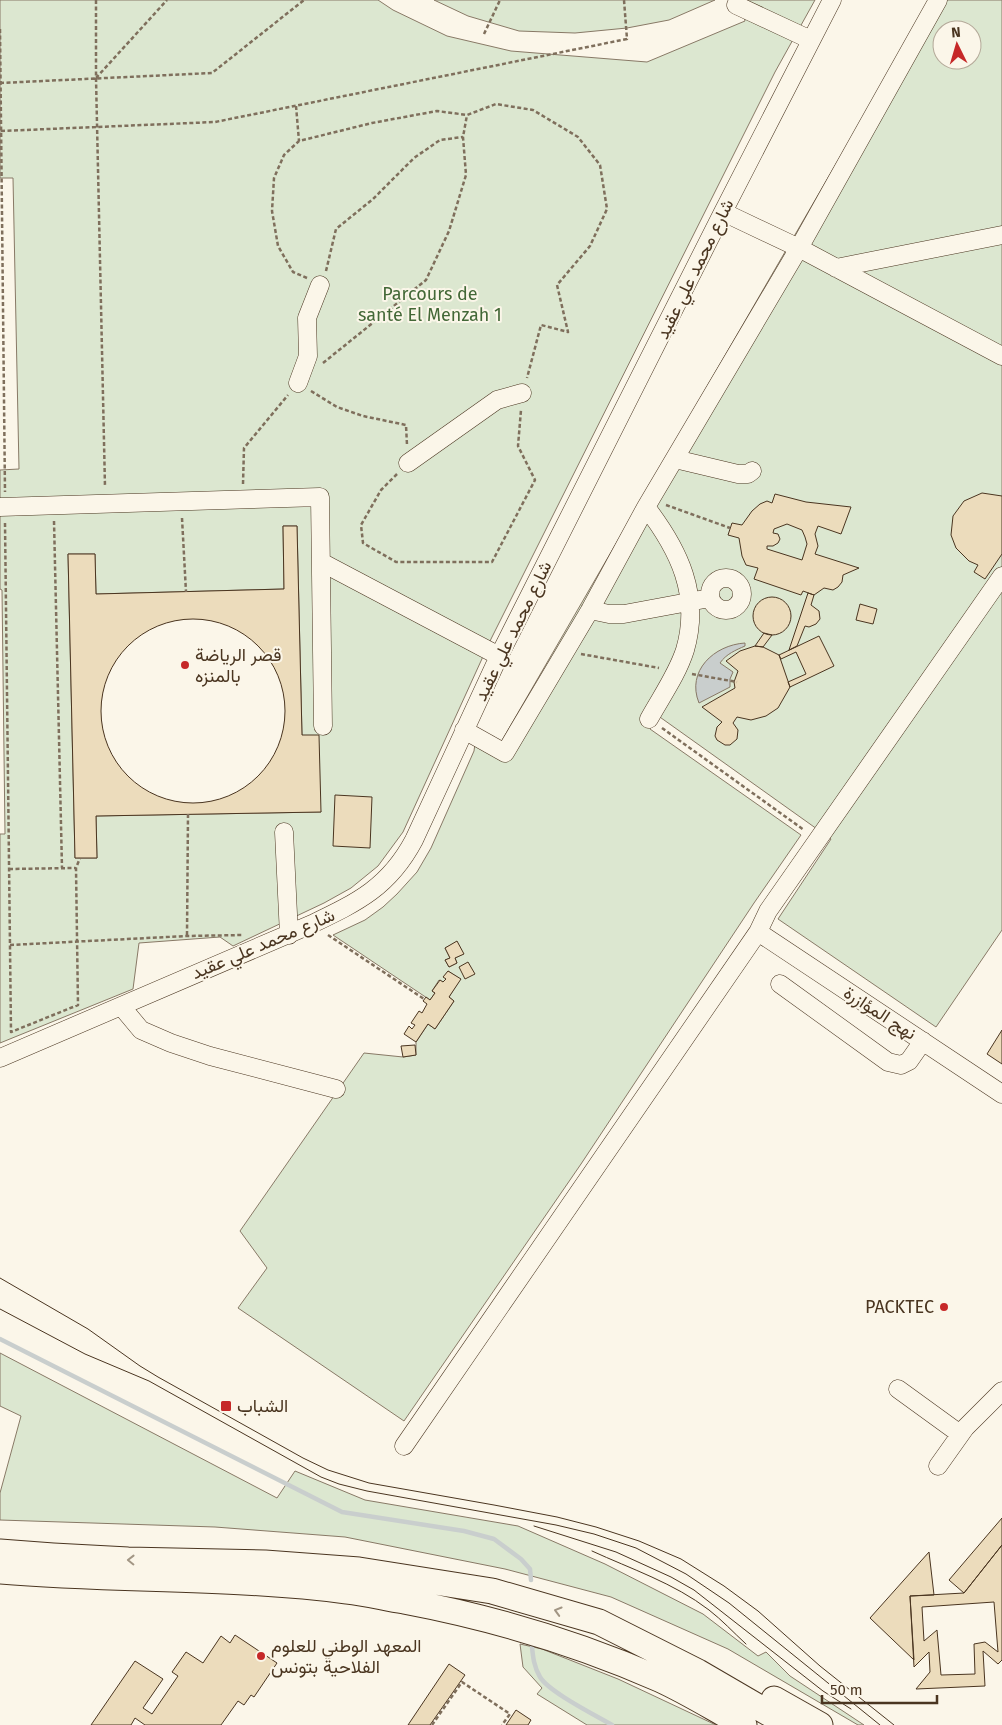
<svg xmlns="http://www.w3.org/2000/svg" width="1002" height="1725" font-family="'Fira Sans',Vazirmatn,sans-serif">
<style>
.green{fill:#dce7d0;stroke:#887966;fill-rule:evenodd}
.water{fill:#c9cecd;stroke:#887966}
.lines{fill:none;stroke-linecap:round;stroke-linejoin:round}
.stream{stroke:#c9cecd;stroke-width:4.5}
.building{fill:#ecdcbc;stroke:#4a3520;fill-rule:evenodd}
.minor-casing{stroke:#4a3520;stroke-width:19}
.highway-casing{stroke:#4a3520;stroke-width:27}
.path{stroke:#7f6f5c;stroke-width:2.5;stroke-dasharray:4 2.5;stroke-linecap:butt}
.minor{stroke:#fbf6e9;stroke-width:18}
.highway{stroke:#fbf6e9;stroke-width:25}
.tram{stroke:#4a3520;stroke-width:1}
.oneway{stroke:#a29684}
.poi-dot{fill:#c62828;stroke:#fbf6e9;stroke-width:2}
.labels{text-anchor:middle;stroke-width:4;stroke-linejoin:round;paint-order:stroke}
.street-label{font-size:18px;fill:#4a3520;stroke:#fbf6e9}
.park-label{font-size:18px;fill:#436837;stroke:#fbf6e9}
.poi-label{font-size:18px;fill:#4a3520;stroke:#fbf6e9;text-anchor:start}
</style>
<rect width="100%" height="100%" fill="#fbf6e9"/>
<path class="green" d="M 0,0 L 378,0 L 393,10 L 447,36 L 511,51 L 647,62 L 745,21 L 741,0 L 815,0 L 775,72 L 491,639 L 403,832 L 378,866 L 351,888 L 324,903 L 233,946 L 220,937 L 139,943 L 133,989 L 0,1043 L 0,834 L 5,834 L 2,590 L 0,589 L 0,470 L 19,469 L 13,178 L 0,178 ZM 283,526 L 297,526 L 302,735 L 321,812 L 96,816 L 97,858 L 75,858 L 68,554 L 95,554 L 96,594 L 284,589 Z
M 434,0 L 715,0 L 669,20 L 627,28 L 575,33 L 519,31 L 468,16 Z
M 931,0 L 1002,0 L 1002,930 L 936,1027 L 778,919 L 831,839 L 657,715 L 650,729 L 801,835 L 754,903 L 581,1164 L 404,1421 L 238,1308 L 267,1268 L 240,1231 L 364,1053 L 403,1057 L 416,1055 L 416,1042 L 428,1024 L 435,1029 L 454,1001 L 449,997 L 460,979 L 448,971 L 444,977 L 446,979 L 443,982 L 439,980 L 432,991 L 435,993 L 430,1000 L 333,935 L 365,920 L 383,907 L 397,894 L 417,872 L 431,848 L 474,751 L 477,729 L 501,742 ZM 942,30 L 972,30 L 972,60 L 942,60 ZM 457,942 L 463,954 L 455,958 L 457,963 L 449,967 L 445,960 L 450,958 L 445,948 Z
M 0,1353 L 277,1498 L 295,1471 L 365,1500 L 518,1526 L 605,1564 L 703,1614 L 758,1656 L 766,1652 L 790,1676 L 864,1725 L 858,1725 L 728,1649 L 611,1597 L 505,1569 L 345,1537 L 215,1527 L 0,1520 L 0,1493 L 21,1416 L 0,1406 Z
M 520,1644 L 542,1649 L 618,1679 L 716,1725 L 587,1725 L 537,1694 L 542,1688 L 523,1667 Z"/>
<path class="water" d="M 745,643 L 745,646 C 736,650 726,654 720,663 L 733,672 L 730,679 L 730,687 L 699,703 C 686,671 714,645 745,643 Z"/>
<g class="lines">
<path class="stream" d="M 0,1339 L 342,1512 L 464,1531 L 494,1539 L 521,1559 L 530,1569 L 531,1580
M 532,1647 C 533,1657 534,1667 540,1677 C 549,1692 595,1715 612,1725"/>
</g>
<path class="building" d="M 982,493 L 1002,496 L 1002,554 L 985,579 L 974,572 L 978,565 L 969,561 L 956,548 L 951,535 L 953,516 L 964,501 Z
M 775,494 L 806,502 L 851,507 L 841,534 L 818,526 L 815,534 L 818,546 L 815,554 L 859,568 L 843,575 L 842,582 L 838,587 L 833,590 L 824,588 L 814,595 L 803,591 L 801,595 L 754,579 L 758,568 L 746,565 L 742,556 L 739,538 L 728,535 L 732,523 L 742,525 L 752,511 L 760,504 L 767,501 L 772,503 ZM 787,524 L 802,530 L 805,537 L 807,544 L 802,560 L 767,549 L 767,546 L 773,546 L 778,543 L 780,539 L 778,534 L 773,533 L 774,529 Z
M 283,526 L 297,526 L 302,735 L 319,735 L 321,812 L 96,816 L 97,858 L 75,858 L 68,554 L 95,554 L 96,594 L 284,589 Z
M 808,593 L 814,595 L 811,605 L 819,611 L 820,619 L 816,624 L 809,627 L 805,626 L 797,646 L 789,650 Z
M753 616a19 19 0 1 1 38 0a19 19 0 1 1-38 0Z
M 860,604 L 877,609 L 873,624 L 856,620 Z
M101 711a92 92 0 1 1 184 0a92 92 0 1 1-184 0Z
M 764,633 L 772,635 L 763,647 L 755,646 Z
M 819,636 L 834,666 L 790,687 L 788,682 L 806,674 L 796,652 L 781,659 L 779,655 Z
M 755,646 L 763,647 L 779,655 L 790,687 L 778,708 L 766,716 L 751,720 L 737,717 L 733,723 L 738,730 L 737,739 L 730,745 L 725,745 L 717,740 L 715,736 L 717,727 L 722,722 L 702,707 L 735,688 L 734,682 L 738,671 L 726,661 L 740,651 Z
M 335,795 L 372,797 L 370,848 L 333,846 Z
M 457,941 L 464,954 L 455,958 L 457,963 L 449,967 L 445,960 L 450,958 L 445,948 Z
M 468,962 L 475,974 L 465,979 L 459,967 Z
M 448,971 L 461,979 L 449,997 L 454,1001 L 435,1029 L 428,1024 L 416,1042 L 404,1034 L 409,1026 L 412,1029 L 415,1025 L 411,1023 L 419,1011 L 422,1013 L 427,1004 L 423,1001 L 426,997 L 430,1000 L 435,993 L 432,991 L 440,980 L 443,982 L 446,979 L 443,977 Z
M 1002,1030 L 1002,1064 L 987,1054 Z
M 415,1045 L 416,1055 L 403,1057 L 401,1046 Z
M 1002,1518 L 1002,1545 L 964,1593 L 949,1580 Z
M 1002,1545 L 1002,1660 L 998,1664 L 983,1651 L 985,1686 L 916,1689 L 930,1672 L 929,1652 L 914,1667 L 910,1596 L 964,1593 Z
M 929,1552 L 934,1595 L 910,1596 L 914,1660 L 870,1618 Z
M 994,1602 L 998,1652 L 985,1642 L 974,1644 L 975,1674 L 941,1675 L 937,1630 L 924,1641 L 922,1607 Z
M 235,1635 L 277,1663 L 254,1697 L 251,1695 L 244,1705 L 238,1701 L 221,1725 L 145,1725 L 135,1718 L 131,1725 L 91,1725 L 135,1661 L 163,1679 L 143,1708 L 152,1714 L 178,1676 L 172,1672 L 186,1652 L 203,1663 L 221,1636 L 230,1643 Z
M 449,1664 L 465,1675 L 430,1725 L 408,1725 Z
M 516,1710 L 531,1720 L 528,1725 L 506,1725 Z"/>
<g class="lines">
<g class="minor-casing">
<path id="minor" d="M 736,5 L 811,40
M 723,212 L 799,248 L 1002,356
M 836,268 L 1002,235
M 298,383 L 308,356 L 307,318 L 320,285
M 675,459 L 738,474 L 748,474 L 752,471
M 408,463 L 497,400 L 522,393
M 0,507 L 320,497 L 323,726
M 646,507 C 679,550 701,595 685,650 C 677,675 661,697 649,719
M 321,562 L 499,656
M710 594a16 16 0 1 1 32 0a16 16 0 1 1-32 0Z
M 590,610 L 609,614 L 624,614 L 710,598
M 464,730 L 505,753 L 590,610 L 646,507 L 799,248 L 938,0
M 284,832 L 289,935
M 758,932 L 1002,1094
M 780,984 L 888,1062 L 901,1065 L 909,1061 L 923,1041
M 121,1006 L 141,1030 L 171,1043 L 210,1056 L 336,1089
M 0,1058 L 312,924 C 358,902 389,887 414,840 L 499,656 L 723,212 L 832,0
M 898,1389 L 960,1434
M 404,1446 L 758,932 L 768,911 L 1002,576
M 938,1466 L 965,1428 L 1002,1391"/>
</g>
<g class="highway-casing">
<path id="highway" d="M 0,1552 L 53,1556 L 128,1560 L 265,1563 L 359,1570 L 492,1591 L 599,1622 L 698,1672 L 789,1725
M 0,1571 C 116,1581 232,1576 347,1591 C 366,1593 385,1598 404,1601 C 494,1618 575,1642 659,1679 C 688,1692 716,1710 744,1725
M 774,1699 L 820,1725"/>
</g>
<path class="path" d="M 96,0 L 96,78 L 105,487
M 0,29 L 5,492
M 484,34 L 500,0
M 96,78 L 167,0
M 0,83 L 212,73 L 304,0
M 296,106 L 299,141
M 1,131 L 215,122 L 627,39 L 624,0
M 326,271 L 336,229 L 373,199 L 414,158 L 440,140 L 463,137
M 307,278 L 293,272 L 278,246 L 272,211 L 274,178 L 284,155 L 299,141 L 372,123 L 437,111 L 467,115 L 496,104 L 533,110 L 578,137 L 600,165 L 607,209 L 590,246 L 557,285 L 568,332 L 541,325 L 527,378
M 323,363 L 426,280 L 449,231 L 466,175 L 463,137 L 467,115
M 311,391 L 337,407 L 363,416 L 406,425 L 407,445
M 397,474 L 381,490 L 361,525 L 363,543 L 396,562 L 492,562 L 535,480 L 518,446 L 521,410
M 243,484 L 244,448 L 288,395
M 666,505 L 730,528
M 182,518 L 186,592
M 54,521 L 62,868
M 5,523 L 11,1032 L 78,1005 L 76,868 L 80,858
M 581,654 L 659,668
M 692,674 L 737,682
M 662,728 L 804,830
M 9,869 L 75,868
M 187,935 L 188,814
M 328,935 L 424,999
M 10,945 L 187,936 L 243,935
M 432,1725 L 462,1682 L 510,1714 L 502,1725"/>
<use href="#minor" class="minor"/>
<use href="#highway" class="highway"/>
<path class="tram" d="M 0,1278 L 88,1329 L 140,1366 L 158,1377 L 303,1458 L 328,1470 L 369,1483 L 494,1505 L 557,1517 L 596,1527 L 639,1541 L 681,1559 L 724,1586 L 758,1611 L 820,1666 L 894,1725
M 0,1309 L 85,1354 L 149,1381 L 321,1477 L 339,1484 L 367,1491 L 556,1525 L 594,1534 L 636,1548 L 686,1574 L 729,1603 L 880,1725
M 534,1526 L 616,1552 L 671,1577 L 694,1590 L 823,1691 L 851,1709
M 592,1551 C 631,1569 674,1583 709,1610 C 722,1620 733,1632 746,1644"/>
</g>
<defs><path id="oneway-chevron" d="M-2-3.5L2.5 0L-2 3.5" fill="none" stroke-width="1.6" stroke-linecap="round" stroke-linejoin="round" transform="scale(1.25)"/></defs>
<g class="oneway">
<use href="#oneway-chevron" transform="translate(131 1560) rotate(-179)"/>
<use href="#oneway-chevron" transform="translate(558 1611) rotate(-164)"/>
</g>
<g class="poi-dot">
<circle cx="185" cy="665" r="5"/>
<circle cx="944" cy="1307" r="5"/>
<rect x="220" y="1400" width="12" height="12" rx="2.5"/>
<circle cx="261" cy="1656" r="5"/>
</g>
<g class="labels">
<g class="street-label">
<text transform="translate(695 269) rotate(-64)" y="6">شارع محمد علي عقيد</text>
<text transform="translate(513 631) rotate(-64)" y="6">شارع محمد علي عقيد</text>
<text transform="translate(263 944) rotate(-23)" y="6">شارع محمد علي عقيد</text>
<text transform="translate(880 1013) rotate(33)" y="6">نهج المؤازرة</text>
</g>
<g class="park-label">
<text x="430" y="300">Parcours de<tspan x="430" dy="21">santé El Menzah 1</tspan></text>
</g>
<g class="poi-label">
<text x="195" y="661">قصر الرياضة<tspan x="195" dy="21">بالمنزه</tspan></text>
<text x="934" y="1313" text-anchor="end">PACKTEC</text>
<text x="237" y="1412">الشباب</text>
<text x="271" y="1652">المعهد الوطني للعلوم<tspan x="271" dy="21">الفلاحية بتونس</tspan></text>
</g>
</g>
<g transform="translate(957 45) rotate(355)"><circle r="24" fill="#fbf6e9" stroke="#b4a999"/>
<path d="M0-4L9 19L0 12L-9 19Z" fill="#c62828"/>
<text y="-8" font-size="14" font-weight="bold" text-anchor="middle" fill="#4a3520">N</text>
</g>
<path d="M822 1695v8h115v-8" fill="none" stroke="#4a3520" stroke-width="2.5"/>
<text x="830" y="1695" font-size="15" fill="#4a3520" stroke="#fbf6e9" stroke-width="4" paint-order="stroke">50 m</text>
</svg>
